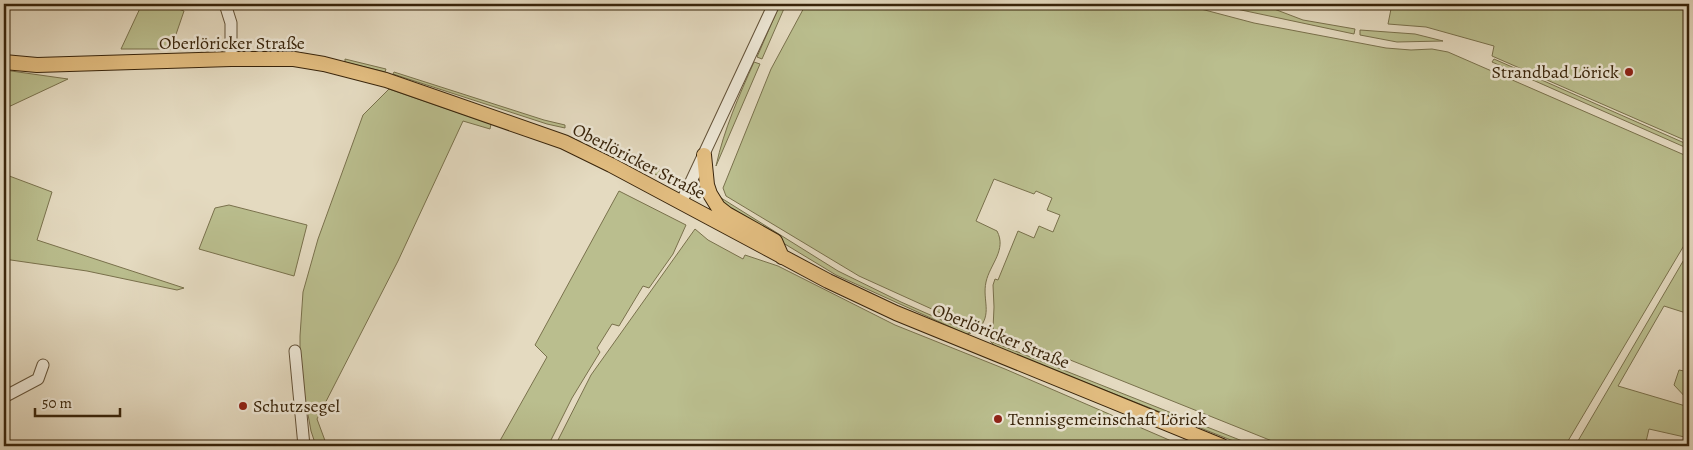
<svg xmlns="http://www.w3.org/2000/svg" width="1693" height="450" font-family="Alegreya,serif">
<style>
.green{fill:#babe8e;stroke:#79714c}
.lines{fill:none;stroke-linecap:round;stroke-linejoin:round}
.minor-casing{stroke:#635238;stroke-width:13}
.major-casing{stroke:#38240a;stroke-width:16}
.minor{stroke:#ede7d6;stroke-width:11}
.major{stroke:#e2bd80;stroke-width:14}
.poi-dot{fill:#8f2418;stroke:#ede7d6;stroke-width:2}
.labels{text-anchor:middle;stroke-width:5;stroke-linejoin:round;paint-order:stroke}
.street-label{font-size:18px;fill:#38240a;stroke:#ede7d6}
.poi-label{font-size:18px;fill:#38240a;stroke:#ede7d6;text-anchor:start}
</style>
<rect width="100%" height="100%" fill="#e4dac0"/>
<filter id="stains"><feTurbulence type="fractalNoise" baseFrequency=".004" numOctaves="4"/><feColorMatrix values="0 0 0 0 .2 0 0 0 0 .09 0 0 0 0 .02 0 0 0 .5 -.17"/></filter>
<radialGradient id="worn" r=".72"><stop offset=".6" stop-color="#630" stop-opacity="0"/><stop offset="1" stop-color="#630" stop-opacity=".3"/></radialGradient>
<path class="green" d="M 142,4 L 164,4 L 184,11 L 171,49 L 121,49 Z
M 780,4 L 786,4 L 762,59 L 757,57 Z
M 806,4 L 819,9 L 821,4 L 1182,4 L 1254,23 L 1386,48 L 1411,50 L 1432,49 L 1448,52 L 1689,157 L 1689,237 L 1565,446 L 1290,446 L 1277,443 L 993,329 L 994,307 L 993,285 L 995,279 L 998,280 L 1018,231 L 1034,238 L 1039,226 L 1053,232 L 1060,215 L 1047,210 L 1052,198 L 1036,191 L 1034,194 L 994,179 L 976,221 L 997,231 C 1007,250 990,264 986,282 C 982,301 993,313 978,330 L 859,276 L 726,196 L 723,188 L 771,69 Z
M 1213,4 L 1261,4 L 1303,20 L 1355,29 L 1354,34 Z
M 1392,4 L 1689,4 L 1689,142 L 1492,56 L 1494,46 L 1426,27 L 1388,24 Z
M 1360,30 L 1415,34 L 1443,41 L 1397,42 L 1360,35 Z
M 345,59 L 386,69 L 385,72 L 345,62 Z
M 1494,59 L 1689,145 L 1689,149 L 1492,62 Z
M 754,62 L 760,64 L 716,166 C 724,129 739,96 754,62 Z
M 4,70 L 68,79 L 4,109 Z
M 394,72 L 544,120 L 565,125 L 565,128 L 547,124 L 393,74 Z
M 389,89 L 491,124 L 490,129 L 463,121 L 398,261 L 317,419 L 327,446 L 316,446 L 311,431 L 300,371 L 300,336 L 303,292 L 318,239 L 363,115 Z
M 607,144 L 664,172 L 663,177 C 641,171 624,158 606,145 Z
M 4,174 L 52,192 L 37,240 L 184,288 L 177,290 L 87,271 L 4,259 Z
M 619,191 L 686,225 L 673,254 L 649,288 L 643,286 L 619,326 L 612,324 L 597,348 L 600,352 L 572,398 L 548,446 L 497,446 L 547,357 L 535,345 Z
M 718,196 L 838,271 L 901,302 L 971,333 L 966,334 L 836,275 L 732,212 L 725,206 Z
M 229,205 L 307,225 L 294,276 L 199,249 L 215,208 Z
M 695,229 L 708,240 L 743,259 L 745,255 L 778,266 L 895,325 L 1005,369 L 1183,446 L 555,446 L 591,375 Z
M 1689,251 L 1689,314 L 1664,306 L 1618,386 L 1689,407 L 1689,438 L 1649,429 L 1645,446 L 1575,446 Z
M 990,341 L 1255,446 L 1246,446 L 996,347 Z
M 1679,370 L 1689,372 L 1689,401 L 1674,385 Z"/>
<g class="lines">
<g class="minor-casing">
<path id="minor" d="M 225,4 L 231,23 L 231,59
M 681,203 L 774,4
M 295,351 L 304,446
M 4,397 L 38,379 L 43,365"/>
</g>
<g class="major-casing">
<path id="major" d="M 4,62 L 37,65 L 231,59 L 294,59 L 324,64 L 386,80 L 564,142 L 611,165 L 828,281 L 896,313 L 1222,446
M 704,155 L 707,185 L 710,194 L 718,207 L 727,214 L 775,241 L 782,257"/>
</g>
<use href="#minor" class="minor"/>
<use href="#major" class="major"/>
</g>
<g class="poi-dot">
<circle cx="1629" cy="72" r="5"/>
<circle cx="243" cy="406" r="5"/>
<circle cx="998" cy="419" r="5"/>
</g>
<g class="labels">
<g class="street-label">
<text x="232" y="49">Oberlöricker Straße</text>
<text transform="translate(639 161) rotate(27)" y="6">Oberlöricker Straße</text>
<text transform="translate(1001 336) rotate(22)" y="6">Oberlöricker Straße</text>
</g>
<g class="poi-label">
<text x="1619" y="78" text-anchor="end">Strandbad Lörick</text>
<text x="253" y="412">Schutzsegel</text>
<text x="1008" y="425">Tennisgemeinschaft Lörick</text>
</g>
</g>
<rect width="1693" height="450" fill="none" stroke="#e4dac0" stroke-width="20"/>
<rect x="5" y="5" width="1683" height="440" fill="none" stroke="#38240a" stroke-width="2.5"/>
<rect x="10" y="10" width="1673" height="430" fill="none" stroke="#38240a"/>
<path d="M35 408v8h85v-8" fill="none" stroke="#38240a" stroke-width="2.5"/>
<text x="42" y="408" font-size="15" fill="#38240a" stroke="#ede7d6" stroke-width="4" paint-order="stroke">50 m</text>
<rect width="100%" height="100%" filter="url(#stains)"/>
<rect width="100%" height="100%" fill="url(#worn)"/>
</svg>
